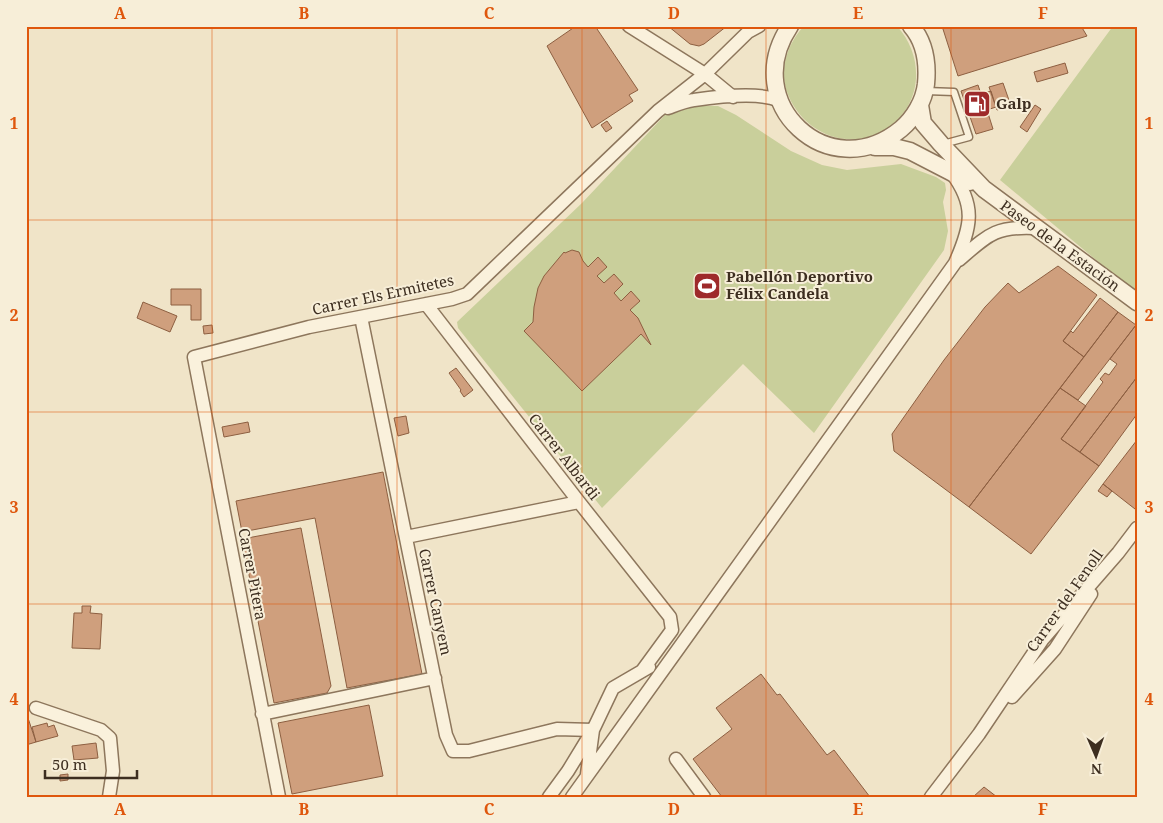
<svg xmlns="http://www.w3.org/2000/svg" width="1163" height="823" font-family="'Noto Serif',serif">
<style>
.green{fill:#c9cf9b}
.building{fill:#cf9f7d;stroke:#8d5f41}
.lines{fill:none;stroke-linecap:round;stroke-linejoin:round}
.service-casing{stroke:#8d765c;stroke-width:9}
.minor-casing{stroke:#8d765c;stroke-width:15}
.tertiary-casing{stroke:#8d765c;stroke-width:19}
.service{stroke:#faf1dc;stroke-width:6}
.minor{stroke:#faf1dc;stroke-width:12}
.tertiary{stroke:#faf1dc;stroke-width:16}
.grid{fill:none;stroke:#df570d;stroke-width:1;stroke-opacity:0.55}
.labels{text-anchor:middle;stroke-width:4;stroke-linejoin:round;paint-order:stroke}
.poi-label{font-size:15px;font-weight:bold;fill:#3d2e20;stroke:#f7eed8;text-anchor:start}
.street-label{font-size:15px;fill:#3d2e20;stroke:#f7eed8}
.neatline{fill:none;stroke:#df570d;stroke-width:2}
.grid-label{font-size:16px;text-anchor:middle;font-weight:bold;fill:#df570d}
</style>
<rect width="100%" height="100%" fill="#f0e4c8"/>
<path class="green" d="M 804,26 L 897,26 C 925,57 923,105 886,129 C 847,154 799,131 786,89 C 780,66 788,43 804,26 Z
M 1113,26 L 1137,26 L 1137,294 L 1000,180 Z
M 696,106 L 718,106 L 736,115 L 791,151 L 822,165 L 847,170 L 901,164 L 936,177 L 945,183 L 946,190 L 943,202 L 948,231 L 944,250 L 814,433 L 743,364 L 602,508 L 458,328 L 457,322 L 582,203 L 665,115 Z"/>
<path class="building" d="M 576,26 L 595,26 L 638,90 L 629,95 L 633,101 L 592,128 L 547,46 Z
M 668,26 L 727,26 L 704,44 L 699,46 L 690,44 Z
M 942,26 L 1081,26 L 1087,36 L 958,76 Z
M 1065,63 L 1068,73 L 1037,82 L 1034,72 Z
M 1003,83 L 1011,106 L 997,110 L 989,87 Z
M 978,85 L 981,94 L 991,91 L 996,107 L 987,110 L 993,129 L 976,134 L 961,91 Z
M 1035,105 L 1041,109 L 1027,132 L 1020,127 Z
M 607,121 L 612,128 L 606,132 L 601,125 Z
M 572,250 L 579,252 L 583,261 L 588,267 L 598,257 L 607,267 L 597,276 L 604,283 L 614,274 L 623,284 L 614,293 L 621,301 L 631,291 L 640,301 L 630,310 L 638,318 L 651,345 L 641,334 L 582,391 L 524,331 L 533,322 L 534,307 L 538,288 L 544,276 L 564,252 L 565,253 Z
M 1058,266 L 1097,295 L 1063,341 L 1084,357 L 969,507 L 894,451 L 892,434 L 944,360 L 985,307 L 1008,283 L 1019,293 Z
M 171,289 L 201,289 L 201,320 L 191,320 L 191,305 L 171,305 Z
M 1100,298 L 1118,312 L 1084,357 L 1063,341 L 1071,331 L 1073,333 Z
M 143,302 L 177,316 L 170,332 L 137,318 Z
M 1118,312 L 1136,325 L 1078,400 L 1060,388 Z
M 212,325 L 213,333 L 204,334 L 203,326 Z
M 1136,325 L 1137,377 L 1080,452 L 1061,439 L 1103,382 L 1100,379 L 1105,373 L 1109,375 L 1117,364 L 1110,359 Z
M 456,368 L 473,390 L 464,397 L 460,391 L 461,390 L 449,373 Z
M 1137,377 L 1137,414 L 1099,466 L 1080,452 Z
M 1060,388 L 1086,406 L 1061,439 L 1099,466 L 1031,554 L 969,507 Z
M 406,416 L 409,433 L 398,436 L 394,418 Z
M 248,422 L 250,432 L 224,437 L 222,427 Z
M 1137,440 L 1137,506 L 1135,509 L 1103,484 Z
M 383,472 L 422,674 L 347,688 L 315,518 L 242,532 L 236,501 Z
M 1103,484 L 1112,491 L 1107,497 L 1098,491 Z
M 301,528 L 331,686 L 327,693 L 274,703 L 242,539 Z
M 82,606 L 91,606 L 90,613 L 102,614 L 100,649 L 72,648 L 74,613 L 82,613 Z
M 761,674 L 777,695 L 780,694 L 827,755 L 834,750 L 870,797 L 722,797 L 693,759 L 732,729 L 716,708 Z
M 369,705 L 383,776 L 292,794 L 278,723 Z
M 26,712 L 36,742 L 26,745 Z
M 47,723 L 48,727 L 54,725 L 58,736 L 36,742 L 32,727 Z
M 96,743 L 98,758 L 74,760 L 72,746 Z
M 68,774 L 68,780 L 60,781 L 60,775 Z
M 984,787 L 997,797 L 973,797 Z"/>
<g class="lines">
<g class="service-casing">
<path id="service" d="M 926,91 L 954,92 L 969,137 L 943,144"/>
</g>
<g class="minor-casing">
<path id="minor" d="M 629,26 L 705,74 L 733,97
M 668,108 C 676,105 685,101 694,100 C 715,97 758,92 778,100
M 959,260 C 988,235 995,226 1035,228
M 426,304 L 579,502 L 670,617 L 672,630 L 642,671
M 361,317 L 446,735 L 453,751 L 469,751 L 557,729 L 593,730 L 568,771 L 549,797
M 406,537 L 579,502
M 1012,697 L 1055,649 L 1091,594
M 36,708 L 101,730 L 110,738 L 113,771 L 109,797
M 262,714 L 435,678
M 676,759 L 704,797
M 587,774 L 593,730 L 613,688 L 649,667
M 279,797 L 194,357 L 309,327 L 452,299 L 467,294 L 658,111 L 705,74 L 748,32 L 759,26
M 572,797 L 955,263 C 971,227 977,206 951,172
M 931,797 L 979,734 L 1043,639 L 1118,553 L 1137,528"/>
</g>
<g class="tertiary-casing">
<path id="tertiary" d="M 790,26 C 738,103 829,188 901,129 C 914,118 924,101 926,84 C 928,63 925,42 911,26
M 920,105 L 923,123 L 941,144 L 984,189 L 1137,302
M 875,147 L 894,147 L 910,151 L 970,182"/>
</g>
<use href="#service" class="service"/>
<use href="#minor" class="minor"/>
<use href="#tertiary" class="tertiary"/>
</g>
<path class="grid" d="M 212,26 L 212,797M 397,26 L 397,797M 582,26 L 582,797M 766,26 L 766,797M 951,26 L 951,797M 26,220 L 1137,220M 26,412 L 1137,412M 26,604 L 1137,604"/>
<defs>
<g id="fuel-square" transform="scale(1.4375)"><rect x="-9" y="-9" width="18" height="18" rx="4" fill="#9e2a2b" stroke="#f7eed8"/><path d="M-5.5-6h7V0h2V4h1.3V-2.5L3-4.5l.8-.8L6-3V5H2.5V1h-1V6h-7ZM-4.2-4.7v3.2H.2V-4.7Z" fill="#fff"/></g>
<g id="stadium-square" transform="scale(1.4375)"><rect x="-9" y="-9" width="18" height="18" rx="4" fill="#9e2a2b" stroke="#f7eed8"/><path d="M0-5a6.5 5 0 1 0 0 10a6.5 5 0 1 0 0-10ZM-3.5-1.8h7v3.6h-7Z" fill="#fff"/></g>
</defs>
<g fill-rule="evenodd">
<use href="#fuel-square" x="977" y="104"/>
<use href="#stadium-square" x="707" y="286"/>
</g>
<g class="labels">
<g class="poi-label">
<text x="996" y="109">Galp</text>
<text x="726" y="282">Pabellón Deportivo<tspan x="726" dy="17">Félix Candela</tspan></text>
</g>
<g class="street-label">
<text transform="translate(1060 246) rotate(36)" y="5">Paseo de la Estación</text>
<text transform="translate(383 295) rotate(-12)" y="5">Carrer Els Ermitetes</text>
<text transform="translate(564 457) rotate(52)" y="5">Carrer Albardi</text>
<text transform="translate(252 574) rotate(79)" y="5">Carrer Pitera</text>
<text transform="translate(1065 601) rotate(-55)" y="5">Carrer del Fenoll</text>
<text transform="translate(435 602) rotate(78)" y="5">Carrer Canyem</text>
</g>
</g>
<rect width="1163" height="823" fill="none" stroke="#f7eed8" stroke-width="55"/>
<g transform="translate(1096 756) rotate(178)" stroke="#f7eed8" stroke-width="4" paint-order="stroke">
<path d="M0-4L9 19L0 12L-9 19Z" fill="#3d2e20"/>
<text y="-8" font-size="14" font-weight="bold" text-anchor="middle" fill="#3d2e20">N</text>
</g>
<path d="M45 770v8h92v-8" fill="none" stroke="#3d2e20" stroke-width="2.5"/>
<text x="52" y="770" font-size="15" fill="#3d2e20" stroke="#f7eed8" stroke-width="4" paint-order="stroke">50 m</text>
<rect x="28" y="28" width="1108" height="768" class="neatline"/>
<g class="grid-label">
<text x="120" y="19">A</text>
<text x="304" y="19">B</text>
<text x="489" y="19">C</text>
<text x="674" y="19">D</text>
<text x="858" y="19">E</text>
<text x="1043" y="19">F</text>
<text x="14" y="129">1</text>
<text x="1149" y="129">1</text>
<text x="14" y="321">2</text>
<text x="1149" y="321">2</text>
<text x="14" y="513">3</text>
<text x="1149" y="513">3</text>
<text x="14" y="705">4</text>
<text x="1149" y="705">4</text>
<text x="120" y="815">A</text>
<text x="304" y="815">B</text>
<text x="489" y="815">C</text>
<text x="674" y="815">D</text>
<text x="858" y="815">E</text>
<text x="1043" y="815">F</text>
</g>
</svg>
